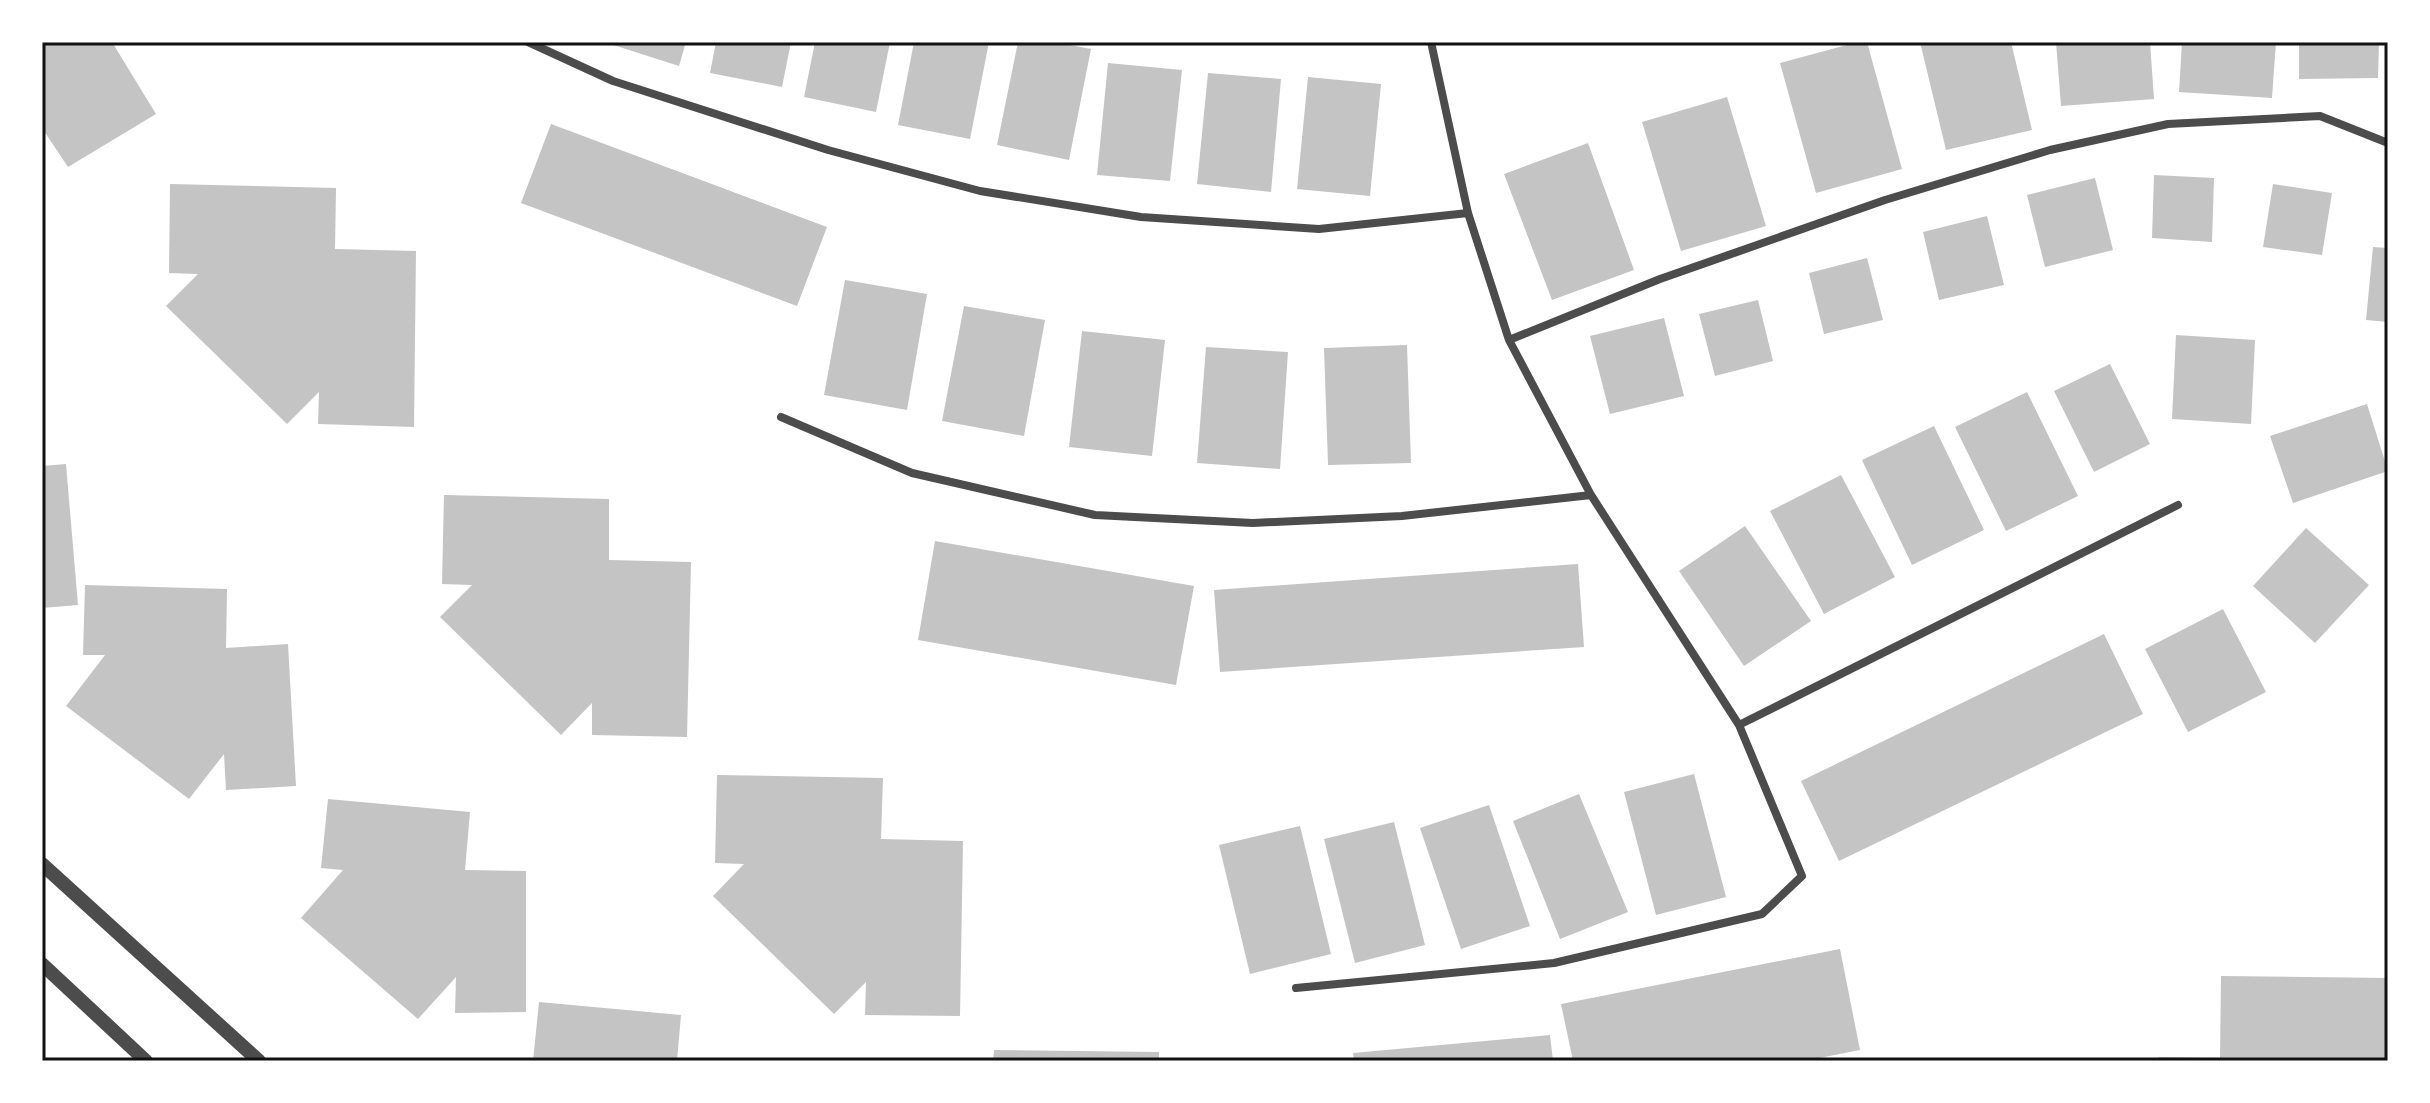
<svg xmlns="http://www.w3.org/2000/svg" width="2430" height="1103" font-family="Overpass,sans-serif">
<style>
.building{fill:#c4c4c4}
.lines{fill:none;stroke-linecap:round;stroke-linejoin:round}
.minor{stroke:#4c4c4c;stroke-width:8}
.tertiary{stroke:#4c4c4c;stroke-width:14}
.neatline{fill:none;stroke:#111;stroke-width:3}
</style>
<rect width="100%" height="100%" fill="#fff"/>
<path class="building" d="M 42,42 L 112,42 L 156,114 L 68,167 L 42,128 Z
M 604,42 L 686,42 L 679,66 Z
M 716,42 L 791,42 L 782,87 L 710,73 Z
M 815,42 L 890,42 L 876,112 L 804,97 Z
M 914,42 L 989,42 L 970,139 L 898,125 Z
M 1018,42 L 1054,42 L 1091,49 L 1069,160 L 997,145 Z
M 1858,42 L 1867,42 L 1902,169 L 1816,193 L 1780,63 Z
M 1920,42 L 2011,42 L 2032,130 L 1946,150 Z
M 2056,42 L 2150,42 L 2154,99 L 2061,106 Z
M 2182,42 L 2276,42 L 2272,98 L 2179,92 Z
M 2299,42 L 2379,42 L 2378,78 L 2299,79 Z
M 1108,63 L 1182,70 L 1170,181 L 1097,175 Z
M 1208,73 L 1281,79 L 1271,192 L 1197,184 Z
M 1308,77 L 1381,84 L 1370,196 L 1297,189 Z
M 1727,97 L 1766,226 L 1681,251 L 1642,122 Z
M 551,124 L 827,227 L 797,306 L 521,203 Z
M 1588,143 L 1634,270 L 1552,300 L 1504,174 Z
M 2154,175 L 2214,178 L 2212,242 L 2152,238 Z
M 2095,178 L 2113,250 L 2045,267 L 2027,195 Z
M 170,184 L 336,188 L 335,249 L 416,251 L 414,427 L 318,424 L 319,392 L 287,424 L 166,306 L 198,274 L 169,273 Z
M 2273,184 L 2332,193 L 2322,255 L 2263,247 Z
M 1987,216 L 2004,285 L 1939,300 L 1923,232 Z
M 2373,247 L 2388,248 L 2388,322 L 2366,320 Z
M 1867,258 L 1883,320 L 1824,334 L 1809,273 Z
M 845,280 L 927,294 L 907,410 L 824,395 Z
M 1758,300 L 1773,361 L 1715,376 L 1699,314 Z
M 964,306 L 1045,320 L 1024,436 L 942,421 Z
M 1664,318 L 1684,396 L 1610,414 L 1590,336 Z
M 1082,331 L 1165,340 L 1152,456 L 1069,447 Z
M 2176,335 L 2255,340 L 2251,424 L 2172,419 Z
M 1407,345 L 1411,463 L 1328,465 L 1324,348 Z
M 1206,347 L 1288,352 L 1280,469 L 1197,463 Z
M 2110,364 L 2150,444 L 2094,472 L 2054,391 Z
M 2027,392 L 2078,496 L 2006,531 L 1955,427 Z
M 2367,404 L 2388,471 L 2293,503 L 2270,436 Z
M 1934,426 L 1984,530 L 1912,565 L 1862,460 Z
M 66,464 L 78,605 L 42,608 L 42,466 Z
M 1841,475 L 1895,577 L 1824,614 L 1770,511 Z
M 444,495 L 609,499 L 609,560 L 691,562 L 687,737 L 592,735 L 592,703 L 561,735 L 440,617 L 472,585 L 442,584 Z
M 1745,526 L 1811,621 L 1744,666 L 1679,571 Z
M 2306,528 L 2369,585 L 2315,643 L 2253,586 Z
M 935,541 L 1194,586 L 1176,685 L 918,640 Z
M 1578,564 L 1584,647 L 1220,672 L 1214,590 Z
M 85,585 L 227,589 L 226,648 L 288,644 L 296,786 L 226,790 L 224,754 L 189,799 L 66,706 L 105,655 L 83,655 Z
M 2223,609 L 2266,692 L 2188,732 L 2145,649 Z
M 2104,634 L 2143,714 L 1839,861 L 1801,781 Z
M 1694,774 L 1726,897 L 1656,915 L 1624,792 Z
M 717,775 L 883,778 L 881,839 L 963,841 L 960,1016 L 865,1015 L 866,982 L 834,1014 L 713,896 L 744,864 L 715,863 Z
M 1579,794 L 1628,912 L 1560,939 L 1513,821 Z
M 328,799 L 470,812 L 465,870 L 526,871 L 526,1012 L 455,1013 L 456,977 L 418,1019 L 301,918 L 343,870 L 321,868 Z
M 1489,805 L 1530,926 L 1461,949 L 1420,828 Z
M 1394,822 L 1425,945 L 1355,963 L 1324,839 Z
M 1300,826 L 1331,954 L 1250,974 L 1219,845 Z
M 1840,949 L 1860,1050 L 1804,1061 L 1573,1061 L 1561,1004 Z
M 2221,976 L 2388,978 L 2388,1061 L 2159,1061 L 2159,1057 L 2220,1058 Z
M 539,1002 L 681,1015 L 677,1061 L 533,1061 Z
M 1550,1035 L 1553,1061 L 1354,1061 L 1353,1053 Z
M 994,1050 L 1159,1052 L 1159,1061 L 993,1061 Z"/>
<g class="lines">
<path class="minor" d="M 528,42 L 613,81 L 828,150 L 980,191 L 1141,217 L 1319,229 L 1468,213
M 1509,340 L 1660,279 L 1885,200 L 2050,150 L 2168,124 L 2320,116 L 2388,143
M 781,417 L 912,473 L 1095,515 L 1253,523 L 1402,516 L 1591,495
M 1739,725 L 2178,505
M 1296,988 L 1554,963 L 1762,914 L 1802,876 L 1739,725 L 1591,495 L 1509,340 L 1468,213 L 1431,42"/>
<path class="tertiary" d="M 42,864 L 259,1061
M 42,964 L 146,1061"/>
</g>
<rect width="2430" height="1103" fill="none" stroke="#ffffff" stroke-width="88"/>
<rect x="44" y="44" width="2342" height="1015" class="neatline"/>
</svg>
